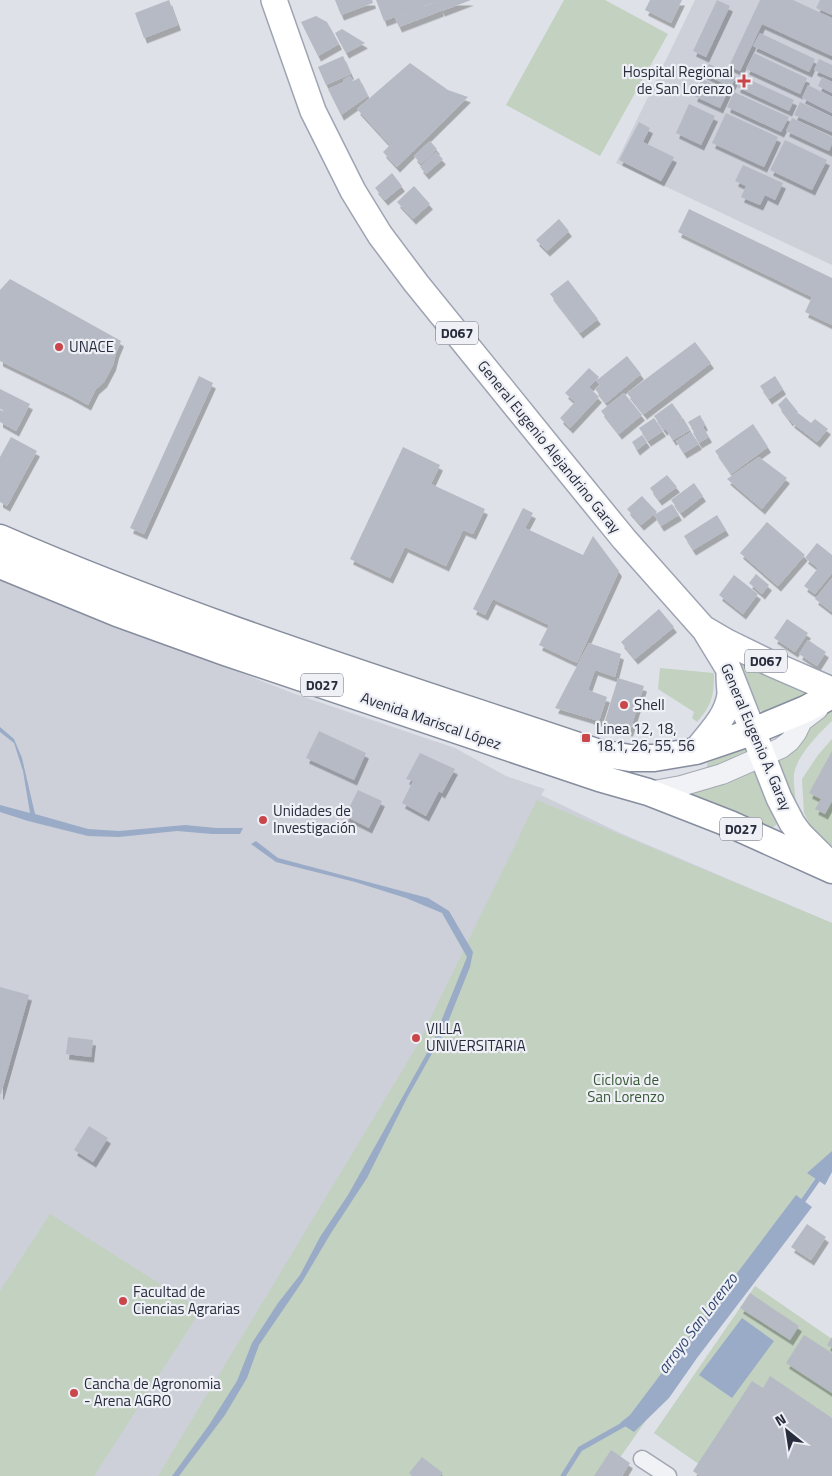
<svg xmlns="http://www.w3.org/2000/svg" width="832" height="1476" font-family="'Titillium Web',sans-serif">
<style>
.built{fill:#cdd0d9}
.green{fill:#c2d1c0}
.water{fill:#9aabc7}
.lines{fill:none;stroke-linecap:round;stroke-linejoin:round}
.stream{stroke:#9aabc7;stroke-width:5}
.building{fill:#b6bac4;filter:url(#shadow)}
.minor-casing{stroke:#a4a7b1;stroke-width:19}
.tertiary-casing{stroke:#a4a7b1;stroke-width:22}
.primary-casing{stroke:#9ea4b3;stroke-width:28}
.trunk-casing{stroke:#868d9e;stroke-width:29}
.minor{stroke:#f1f2f6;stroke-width:16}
.tertiary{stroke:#f1f2f6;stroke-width:20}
.primary{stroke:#fff;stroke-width:25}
.trunk{stroke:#fff;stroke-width:26}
.poi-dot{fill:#c9464b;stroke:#eef0f5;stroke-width:2}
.labels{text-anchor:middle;stroke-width:4.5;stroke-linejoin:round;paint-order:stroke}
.shield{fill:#eef0f5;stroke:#636875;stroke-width:1}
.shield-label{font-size:14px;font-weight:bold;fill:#282d3e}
.poi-label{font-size:15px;fill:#282d3e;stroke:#eef0f5;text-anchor:start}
.street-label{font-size:15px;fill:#282d3e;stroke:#eef0f5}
.park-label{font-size:15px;fill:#385936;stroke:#eef0f5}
.water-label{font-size:16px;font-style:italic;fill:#344870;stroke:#eef0f5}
</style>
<defs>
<filter id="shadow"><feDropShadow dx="3" dy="5.5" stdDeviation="0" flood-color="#0004"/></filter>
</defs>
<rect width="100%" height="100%" fill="#dee1e7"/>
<path class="built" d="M 695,0 L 832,0 L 832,265 L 616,163 Z
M 0,579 L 295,694 L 455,748 L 506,776 L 545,789 L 541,795 L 620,833 L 832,923 L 832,1154 L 607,1476 L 0,1476 Z"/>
<path class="green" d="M 564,0 L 605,0 L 668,34 L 600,156 L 506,105 Z
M 736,659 L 804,690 L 805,695 L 766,713 L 762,712 L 759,709 L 736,661 Z
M 660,668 L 714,673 C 714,696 712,705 697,722 L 692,718 L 694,712 L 658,689 Z
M 832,711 L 832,721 C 820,732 795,758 794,775 C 793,786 796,796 796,807 L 778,764 L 778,761 L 799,745 L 804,740 L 810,725 L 819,716 Z
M 832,739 L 832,851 L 820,842 L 804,813 L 802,779 L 818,755 Z
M 745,744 L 751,753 L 709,769 L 707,768 L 707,763 L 730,754 L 735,749 Z
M 754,768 L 779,820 L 778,824 L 771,828 L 703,801 L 695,796 L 692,792 Z
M 537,800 L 832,923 L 832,1154 L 607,1476 L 158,1476 L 417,1046 Z
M 50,1214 L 201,1310 L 94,1476 L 0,1476 L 0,1291 Z
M 755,1286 L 832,1339 L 832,1476 L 716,1476 L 654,1433 Z"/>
<path class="water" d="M 0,727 L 14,739 L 22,758 L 35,814 L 88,829 L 119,831 L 185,825 L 216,828 L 243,828 L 240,834 L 212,834 L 177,831 L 119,837 L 88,836 L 28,821 L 0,812 L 0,805 L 30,813 L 23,771 L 14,743 L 0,732 Z
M 256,841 L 278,858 L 428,898 L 449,911 L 473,952 L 470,967 L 444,1032 L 407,1098 L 367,1178 L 331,1233 L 302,1282 L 259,1345 L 247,1378 L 225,1415 L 179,1476 L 172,1476 L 209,1425 L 237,1381 L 252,1343 L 278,1303 L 300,1275 L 320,1237 L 348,1195 L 432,1044 L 467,957 L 442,913 L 406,898 L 355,882 L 276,862 L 251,844 Z
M 832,1151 L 832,1172 L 825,1185 L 807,1173 Z
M 796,1195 L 812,1207 L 697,1358 L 669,1398 L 634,1432 L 620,1423 L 630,1415 Z
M 742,1318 L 774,1341 L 732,1398 L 699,1375 Z"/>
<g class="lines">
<path class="stream" d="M 800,1205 L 821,1175
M 563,1476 L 580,1449 L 628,1422"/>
</g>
<path class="building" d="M 169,0 L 178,25 L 144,38 L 135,13 Z
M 335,0 L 372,0 L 373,3 L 341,15 Z
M 376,0 L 471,0 L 442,11 L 439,6 L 441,11 L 399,27 L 395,18 L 438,1 L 384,21 Z
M 650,0 L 682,0 L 671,23 L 645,10 Z
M 717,0 L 730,6 L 706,57 L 693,51 Z
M 760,0 L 793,0 L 832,18 L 832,56 L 762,24 L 740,71 L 729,66 Z
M 820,0 L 832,0 L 832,15 L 816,8 Z
M 316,16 L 327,22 L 339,44 L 318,56 L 301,22 Z
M 342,29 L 365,43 L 346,53 L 335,33 Z
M 760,33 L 815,59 L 809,72 L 753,46 Z
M 754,53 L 807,78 L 800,94 L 746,69 Z
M 343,56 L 351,74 L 326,85 L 318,67 Z
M 819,59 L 832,65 L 832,78 L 814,70 Z
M 410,63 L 448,90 L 468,97 L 397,167 L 383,152 L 390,145 L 357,109 Z
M 709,64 L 736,77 L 731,87 L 704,74 Z
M 350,76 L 353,81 L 359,78 L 368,96 L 341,115 L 328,89 L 344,82 L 343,80 Z
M 742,76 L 794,100 L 789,111 L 737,87 Z
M 822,77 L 832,82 L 832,93 L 818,86 Z
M 702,79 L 728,91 L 720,108 L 694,96 Z
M 808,85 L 832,97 L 832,113 L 802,98 Z
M 734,92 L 789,117 L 781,132 L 727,107 Z
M 800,102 L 832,117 L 832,132 L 794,115 Z
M 689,104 L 715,116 L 701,145 L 676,133 Z
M 726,113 L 778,137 L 764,167 L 712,143 Z
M 792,118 L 832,137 L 832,144 L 829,151 L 786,131 Z
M 639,122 L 650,128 L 643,142 L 674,157 L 661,181 L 619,160 Z
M 785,140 L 827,160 L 812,190 L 770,170 Z
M 430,141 L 437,149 L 421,164 L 414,156 Z
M 436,152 L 443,159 L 426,174 L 420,167 Z
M 743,165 L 783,183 L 775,200 L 765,195 L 760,205 L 741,197 L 746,186 L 735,181 Z
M 392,173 L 402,186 L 385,200 L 375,188 Z
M 414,186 L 430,204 L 413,219 L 397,202 Z
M 689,209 L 832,278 L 832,325 L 805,312 L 812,297 L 678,232 Z
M 559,219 L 569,231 L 547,251 L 536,240 Z
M 10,279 L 121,341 L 116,353 L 113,365 L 104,382 L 96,389 L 88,405 L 68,394 L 0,361 L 0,290 Z
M 568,280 L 598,319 L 580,333 L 550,294 Z
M 695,342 L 711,363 L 644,414 L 627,393 Z
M 627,356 L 641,374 L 606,403 L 595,389 L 600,385 L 596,381 Z
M 589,368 L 599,377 L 589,387 L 599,397 L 570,428 L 560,418 L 575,402 L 565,393 Z
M 199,376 L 213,383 L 144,534 L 130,528 Z
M 775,376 L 783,389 L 769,399 L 760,386 Z
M 0,389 L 30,404 L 16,431 L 0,422 L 0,410 L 3,411 L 3,410 L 0,409 Z
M 624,393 L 642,415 L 619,434 L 601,411 Z
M 786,397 L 798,412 L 790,421 L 778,405 Z
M 672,403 L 682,417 L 664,430 L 654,416 Z
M 798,413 L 811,423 L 815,419 L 828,429 L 817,442 L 791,422 Z
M 700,415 L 705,425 L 694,431 L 688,422 Z
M 654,418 L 663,431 L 648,441 L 639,428 Z
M 683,418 L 690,430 L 673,440 L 666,429 Z
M 753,424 L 768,447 L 731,474 L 715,451 Z
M 703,427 L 709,437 L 699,443 L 693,433 Z
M 691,432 L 699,444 L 684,453 L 676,441 Z
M 642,435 L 647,442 L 637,450 L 632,442 Z
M 11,437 L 37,451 L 7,506 L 0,502 L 0,457 Z
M 403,447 L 440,465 L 431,484 L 485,509 L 473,534 L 463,530 L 446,566 L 405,547 L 390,578 L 350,559 Z
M 759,457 L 787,478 L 762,509 L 727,479 Z
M 667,475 L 677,487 L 659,500 L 650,488 Z
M 694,483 L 703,496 L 681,513 L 671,500 Z
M 642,496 L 657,512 L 641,525 L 627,509 Z
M 672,504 L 679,515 L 661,526 L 654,515 Z
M 523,508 L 533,513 L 525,528 L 583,555 L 593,536 L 619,571 L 577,663 L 539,645 L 549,625 L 493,599 L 485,615 L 473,609 Z
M 717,515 L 726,530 L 693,550 L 684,536 Z
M 767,522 L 805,555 L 778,586 L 740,553 Z
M 817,543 L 832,555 L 832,573 L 815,594 L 804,586 L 818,568 L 805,558 Z
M 756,574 L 769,585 L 762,594 L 749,583 Z
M 734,575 L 758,594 L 743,614 L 719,595 Z
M 832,578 L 832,612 L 815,599 Z
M 659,609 L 674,627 L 635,659 L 621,642 Z
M 787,619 L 808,633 L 795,652 L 774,638 Z
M 808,640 L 826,652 L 817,666 L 799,654 Z
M 589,643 L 621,654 L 615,677 L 595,670 L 588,690 L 607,697 L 599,721 L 555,708 Z
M 618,678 L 644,686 L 630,731 L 604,724 Z
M 319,731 L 366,753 L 354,780 L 306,758 Z
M 832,751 L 832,801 L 825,814 L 815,809 L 821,799 L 809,793 Z
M 420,753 L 455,769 L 442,793 L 439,791 L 426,816 L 402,803 L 413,781 L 406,779 Z
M 358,790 L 382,801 L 369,828 L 345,816 Z
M 0,987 L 29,995 L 1,1094 L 0,1094 Z
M 68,1037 L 93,1040 L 91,1057 L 66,1054 Z
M 89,1126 L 108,1138 L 93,1162 L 74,1150 Z
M 807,1224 L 826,1237 L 811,1260 L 791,1247 Z
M 750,1293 L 799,1326 L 790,1340 L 740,1308 Z
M 804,1335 L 832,1353 L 832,1393 L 786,1363 Z
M 832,1337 L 832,1348 L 827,1345 Z
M 770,1376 L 832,1418 L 832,1476 L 700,1476 L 693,1471 L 752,1381 L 763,1388 Z
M 611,1450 L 630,1463 L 622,1476 L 594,1476 Z
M 422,1457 L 443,1473 L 440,1476 L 412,1476 L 409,1473 Z"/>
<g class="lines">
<g class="minor-casing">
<path id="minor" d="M 642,1459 L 668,1476"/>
</g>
<g class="tertiary-casing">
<path id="tertiary" d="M 648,792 L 681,786 L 722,774 L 763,756 L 781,748 L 790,741 L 796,733 L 802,721 L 818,709"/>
</g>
<g class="primary-casing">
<path id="primary" d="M 274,0 L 313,111 L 353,191 L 380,235 L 416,283 L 549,447 L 624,539 L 703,628 L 727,642 L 772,664 L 832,690
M 706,632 L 728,668 L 779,798 L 792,823 L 800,834 L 832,866
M 696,751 C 709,733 726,719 730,695 C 730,689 729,681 729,675"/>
</g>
<g class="trunk-casing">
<path id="trunk" d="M 0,538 C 195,623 398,685 599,753 L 630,758 L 654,758 L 696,751 L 746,734 L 806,709 L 832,695
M 0,565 L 117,613 L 225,652 L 599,778 L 648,792 L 730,824 L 832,870"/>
</g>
<use href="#minor" class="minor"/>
<use href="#tertiary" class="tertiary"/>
<use href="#primary" class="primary"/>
<use href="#trunk" class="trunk"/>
</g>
<g class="poi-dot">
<path d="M741.5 73.5h5v5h5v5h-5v5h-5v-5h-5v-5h5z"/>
<circle cx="59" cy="347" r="5"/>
<circle cx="624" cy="705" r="5"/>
<rect x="581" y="733" width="10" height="10" rx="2.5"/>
<circle cx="263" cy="820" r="5"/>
<circle cx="416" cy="1038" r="5"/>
<circle cx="123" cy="1301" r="5"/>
<circle cx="74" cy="1393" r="5"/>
</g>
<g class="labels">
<g class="shield">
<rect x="436" y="321.5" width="42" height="23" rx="4"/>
<rect x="745" y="649.5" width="42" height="23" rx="4"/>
<rect x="301" y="673.5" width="42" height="23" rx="4"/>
<rect x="720" y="817.5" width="42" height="23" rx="4"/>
</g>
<g class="shield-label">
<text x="457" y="338">D067</text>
<text x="766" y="666">D067</text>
<text x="322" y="690">D027</text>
<text x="741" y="834">D027</text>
</g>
<g class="poi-label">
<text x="733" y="77" text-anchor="end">Hospital Regional<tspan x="733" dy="17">de San Lorenzo</tspan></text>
<text x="69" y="352">UNACE</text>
<text x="634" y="710">Shell</text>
<text x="596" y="734">Linea 12, 18,<tspan x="596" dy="17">18.1, 26, 55, 56</tspan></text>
<text x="273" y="816">Unidades de<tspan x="273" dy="17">Investigación</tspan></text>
<text x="426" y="1034">VILLA<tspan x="426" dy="17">UNIVERSITARIA</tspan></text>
<text x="133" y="1297">Facultad de<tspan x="133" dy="17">Ciencias Agrarias</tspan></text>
<text x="84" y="1389">Cancha de Agronomia<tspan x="84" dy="17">- Arena AGRO</tspan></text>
</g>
<g class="street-label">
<text transform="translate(549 447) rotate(51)" y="5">General Eugenio Alejandrino Garay</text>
<text transform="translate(431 721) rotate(19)" y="5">Avenida Mariscal López</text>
<text transform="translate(756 737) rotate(67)" y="5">General Eugenio A. Garay</text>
</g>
<g class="park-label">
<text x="626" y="1085">Ciclovia de<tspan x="626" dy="17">San Lorenzo</tspan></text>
</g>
<g class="water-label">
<text transform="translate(697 1323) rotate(-53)" y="6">arroyo San Lorenzo</text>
</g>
</g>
<g transform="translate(787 1431) rotate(330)" stroke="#eef0f5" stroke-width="4" paint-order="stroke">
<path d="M0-4L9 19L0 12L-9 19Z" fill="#282d3e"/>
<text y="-8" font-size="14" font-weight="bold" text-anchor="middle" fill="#282d3e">N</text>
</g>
</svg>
